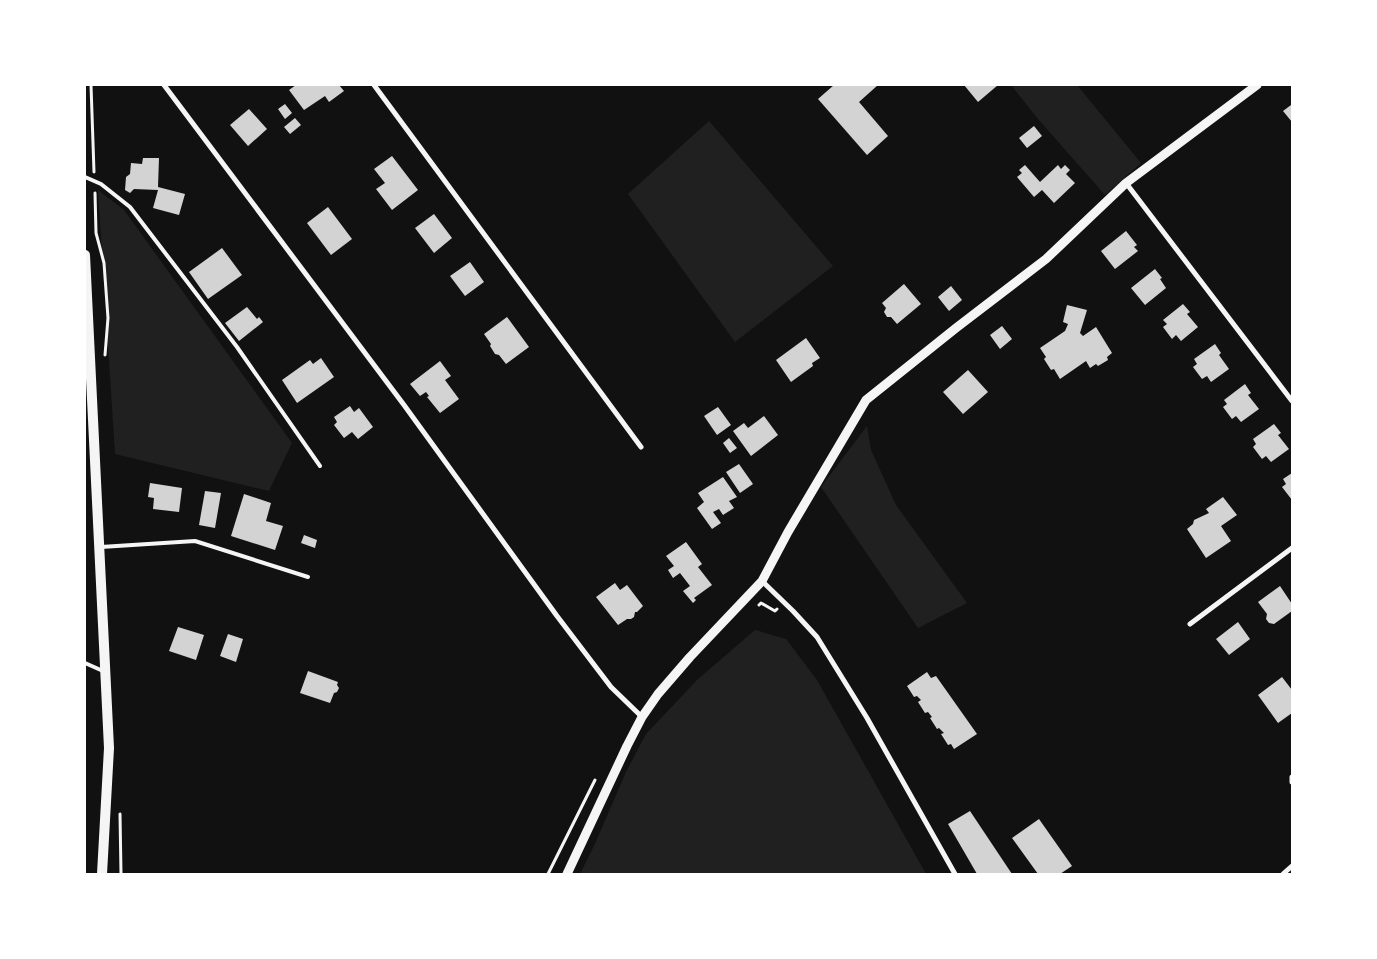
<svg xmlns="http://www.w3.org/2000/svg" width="1377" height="959" font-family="'Exo 2',sans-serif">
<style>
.green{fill:#202020}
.building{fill:#d3d3d3}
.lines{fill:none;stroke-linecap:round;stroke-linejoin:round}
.path{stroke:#f5f5f5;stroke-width:3}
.service{stroke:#f5f5f5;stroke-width:4}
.minor{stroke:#f5f5f5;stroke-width:5}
.tertiary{stroke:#f5f5f5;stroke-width:9}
.secondary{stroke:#f5f5f5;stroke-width:10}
</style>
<rect width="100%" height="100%" fill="#111"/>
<path class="green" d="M 1011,85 L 1077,85 L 1141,163 L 1105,195 L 1038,119 Z
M 709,121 L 833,266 L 735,342 L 628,194 Z
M 98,190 L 124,210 L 292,443 L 269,491 L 115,454 Z
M 867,426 L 871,450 L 896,505 L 967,603 L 918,628 L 821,487 Z
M 755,630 L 786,639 L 817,680 L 926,874 L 580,874 L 594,846 L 626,772 L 646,734 L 697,680 Z"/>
<path class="building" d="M 296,85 L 339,85 L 344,91 L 329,102 L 325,96 L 304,110 L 289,90 Z
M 834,85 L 878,85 L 859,102 L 888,136 L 867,155 L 818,99 Z
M 964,85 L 998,85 L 978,102 Z
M 285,104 L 292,113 L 285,119 L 278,109 Z
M 1291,105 L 1292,106 L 1292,122 L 1283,111 Z
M 249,109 L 267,129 L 248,146 L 230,125 Z
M 295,118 L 301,125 L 290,134 L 284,127 Z
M 1034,126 L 1042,136 L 1027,148 L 1019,138 Z
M 392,156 L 418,190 L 392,210 L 376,189 L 385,183 L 374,169 Z
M 143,158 L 159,158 L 158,187 L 185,194 L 179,215 L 153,208 L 158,190 L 134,189 L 130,193 L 125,190 L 126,177 L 130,174 L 131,163 L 142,164 Z
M 1025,165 L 1040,182 L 1058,165 L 1061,169 L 1065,165 L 1070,170 L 1066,174 L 1075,183 L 1054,203 L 1042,190 L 1034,197 L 1017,177 L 1022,173 L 1019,170 Z
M 328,207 L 352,239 L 331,255 L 307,223 Z
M 434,214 L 452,238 L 434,253 L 415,228 Z
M 1126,231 L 1137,245 L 1134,247 L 1138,251 L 1115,269 L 1101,251 Z
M 222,248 L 242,275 L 208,299 L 189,272 Z
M 470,262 L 484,282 L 465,296 L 450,276 Z
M 1155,269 L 1162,278 L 1160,279 L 1166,288 L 1145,305 L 1131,288 Z
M 904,284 L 921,304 L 897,324 L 891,317 L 887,317 L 884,312 L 886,308 L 882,303 Z
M 951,286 L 962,300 L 949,311 L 938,297 Z
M 1183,304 L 1190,312 L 1187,314 L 1198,327 L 1181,341 L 1176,335 L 1172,339 L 1163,327 L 1167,324 L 1163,320 Z
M 1067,305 L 1087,310 L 1080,333 L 1083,336 L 1096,327 L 1112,353 L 1107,357 L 1108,360 L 1098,366 L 1096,364 L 1090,368 L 1086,361 L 1060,379 L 1054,369 L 1051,370 L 1044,359 L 1046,357 L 1040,348 L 1065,331 L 1068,324 L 1063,322 Z
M 247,307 L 257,319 L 259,317 L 263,322 L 239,341 L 225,323 Z
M 507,317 L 529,347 L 506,364 L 499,355 L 495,354 L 490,346 L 491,344 L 484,334 Z
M 1002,326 L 1012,339 L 1000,349 L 990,335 Z
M 806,338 L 820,358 L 812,363 L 813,366 L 791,382 L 776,360 Z
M 1215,344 L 1221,353 L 1219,355 L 1229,369 L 1211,382 L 1207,376 L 1202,379 L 1193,367 L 1197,364 L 1194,359 Z
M 321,358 L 334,377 L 297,403 L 282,380 L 310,360 L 313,364 Z
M 440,361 L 451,376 L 445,380 L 459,399 L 440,413 L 427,397 L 429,396 L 426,392 L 420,396 L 410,384 Z
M 968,370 L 988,392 L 963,414 L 943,392 Z
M 1245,384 L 1251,393 L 1248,395 L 1259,409 L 1241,422 L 1236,416 L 1232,419 L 1223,407 L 1227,404 L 1224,400 Z
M 350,406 L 354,412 L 359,408 L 373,427 L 358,439 L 352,432 L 344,438 L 334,425 L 337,422 L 334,417 Z
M 718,407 L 731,425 L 717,435 L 704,416 Z
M 764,416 L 778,435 L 751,456 L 733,431 L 744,423 L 748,428 Z
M 1274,424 L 1281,433 L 1278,435 L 1289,449 L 1271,462 L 1266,456 L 1262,459 L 1253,447 L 1256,444 L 1253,439 Z
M 729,438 L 737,448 L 730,453 L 723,443 Z
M 739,464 L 753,484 L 740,493 L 726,472 Z
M 1292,473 L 1292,500 L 1282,487 L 1286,484 L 1283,479 Z
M 723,477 L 737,497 L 729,501 L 734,508 L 723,515 L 719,509 L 713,512 L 721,523 L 712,529 L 697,508 L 704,502 L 698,493 Z
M 150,483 L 182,488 L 179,512 L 153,509 L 154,498 L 148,497 Z
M 205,491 L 221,493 L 215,528 L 199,525 Z
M 244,494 L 271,503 L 266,521 L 283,526 L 275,550 L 231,536 Z
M 1223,497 L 1237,515 L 1221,526 L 1231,541 L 1206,558 L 1187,529 L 1193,524 L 1194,520 L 1209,513 L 1206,509 Z
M 304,535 L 317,540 L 315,548 L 301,543 Z
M 686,542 L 702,564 L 698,567 L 712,585 L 694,598 L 696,600 L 693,603 L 683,591 L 690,586 L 680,573 L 673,578 L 668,570 L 674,566 L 666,556 Z
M 615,583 L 620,590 L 627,585 L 643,606 L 637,612 L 635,612 L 634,617 L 631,619 L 627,619 L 618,625 L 596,597 Z
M 1280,586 L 1292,604 L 1292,611 L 1274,624 L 1269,623 L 1266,619 L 1267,614 L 1258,602 Z
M 1238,622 L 1250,639 L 1229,655 L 1216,639 Z
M 178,627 L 204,635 L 196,660 L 169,651 Z
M 228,634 L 243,639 L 236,662 L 220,656 Z
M 308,671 L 338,682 L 337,685 L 339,688 L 337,692 L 334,693 L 330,703 L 300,693 Z
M 927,672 L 931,678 L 936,676 L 977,734 L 954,749 L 951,744 L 948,745 L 941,734 L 944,733 L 939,728 L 937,729 L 930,718 L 932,717 L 928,712 L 925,713 L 918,702 L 921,700 L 917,696 L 914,697 L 907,686 Z
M 1282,677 L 1292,690 L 1292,713 L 1278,723 L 1258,695 Z
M 970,811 L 1012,874 L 977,874 L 948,824 Z
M 1039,819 L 1072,866 L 1060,874 L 1038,874 L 1012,838 Z"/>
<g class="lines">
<path class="path" d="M 91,85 L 94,172
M 95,193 L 96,233 L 104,263 L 108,318 L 105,355
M 759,605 L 761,603 L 775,611 L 777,609
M 120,814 L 121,874
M 548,874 L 595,780"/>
<path class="service" d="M 85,177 L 101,184 L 130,207 L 237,347 L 320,466
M 101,547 L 195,541 L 308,577
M 85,663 L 103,671"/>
<path class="minor" d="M 164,85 L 404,405 L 557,616 L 611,687 L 642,717
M 374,85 L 641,447
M 1126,183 L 1292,401
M 762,581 L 793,611 L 817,637 L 867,718 L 955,874
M 1190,624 L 1292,548
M 1292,777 L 1292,782
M 1283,874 L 1292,866"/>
<path class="tertiary" d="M 567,874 L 627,746 L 642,717 L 658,694 L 690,657 L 762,581 L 788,532 L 866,400 L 956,328 L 1046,259 L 1126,183 L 1257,85"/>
<path class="secondary" d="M 85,255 L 109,748 L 102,874"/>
</g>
<rect width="1377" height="959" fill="none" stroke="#ffffff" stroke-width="172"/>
</svg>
